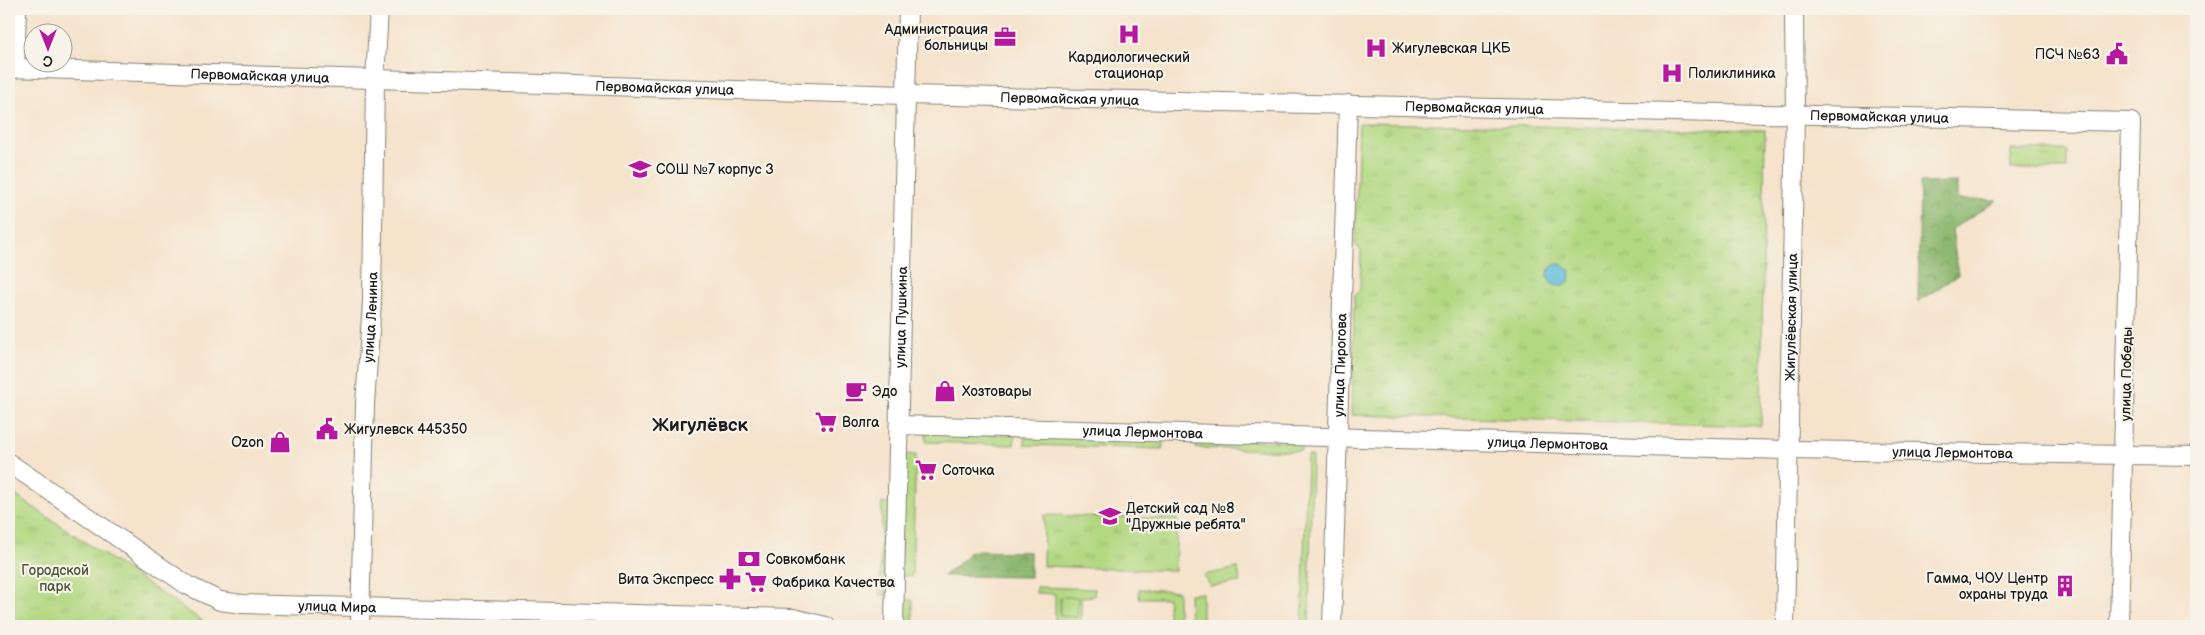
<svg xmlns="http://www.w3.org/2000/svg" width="2205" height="635" font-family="'Balsamiq Sans',sans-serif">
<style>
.grass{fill:#b2d881;stroke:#677a4e}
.forest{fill:url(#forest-crowns);stroke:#546a46}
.park{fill:url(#park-tufts);stroke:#677a4e}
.water{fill:#5cbbda;stroke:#3c6c7b}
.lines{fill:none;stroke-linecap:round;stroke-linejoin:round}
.minor-casing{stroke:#888074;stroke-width:20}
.minor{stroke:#fff;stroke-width:18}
.labels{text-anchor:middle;stroke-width:4.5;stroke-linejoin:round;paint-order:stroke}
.poi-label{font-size:14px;fill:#1c1c1c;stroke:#f7f3e8;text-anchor:start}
.street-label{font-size:14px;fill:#1c1c1c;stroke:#f7f3e8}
.park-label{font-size:14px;fill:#49543a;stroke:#f7f3e8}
.district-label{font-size:19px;font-weight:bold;fill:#1c1c1c;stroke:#f7f3e8}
</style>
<defs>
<pattern id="forest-crowns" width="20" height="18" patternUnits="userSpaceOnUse" patternTransform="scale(1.25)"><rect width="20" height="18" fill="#8db86f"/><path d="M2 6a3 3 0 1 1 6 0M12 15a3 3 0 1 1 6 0" fill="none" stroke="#72955a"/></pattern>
<pattern id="park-tufts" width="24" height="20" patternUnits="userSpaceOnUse" patternTransform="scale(1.25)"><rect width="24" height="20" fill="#b2d881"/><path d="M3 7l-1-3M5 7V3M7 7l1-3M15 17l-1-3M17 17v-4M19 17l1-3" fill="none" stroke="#98b96f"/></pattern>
</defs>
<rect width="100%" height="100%" fill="#f7f3e8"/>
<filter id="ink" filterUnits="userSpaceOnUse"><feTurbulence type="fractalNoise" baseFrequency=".02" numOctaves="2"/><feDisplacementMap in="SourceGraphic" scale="10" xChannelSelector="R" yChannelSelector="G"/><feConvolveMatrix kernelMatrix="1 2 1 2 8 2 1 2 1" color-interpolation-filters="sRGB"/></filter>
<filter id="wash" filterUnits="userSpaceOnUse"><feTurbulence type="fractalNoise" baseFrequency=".0096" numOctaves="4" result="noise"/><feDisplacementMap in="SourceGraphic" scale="20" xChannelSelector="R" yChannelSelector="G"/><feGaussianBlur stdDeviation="1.12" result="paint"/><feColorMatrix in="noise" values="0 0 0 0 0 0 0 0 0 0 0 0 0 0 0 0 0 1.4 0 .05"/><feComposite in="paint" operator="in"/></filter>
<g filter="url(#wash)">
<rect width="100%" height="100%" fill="#f5e3cc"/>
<path class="grass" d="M 926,432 L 1015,435 L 1014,445 L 926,442 Z
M 1025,435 L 1163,438 L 1163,449 L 1025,445 Z
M 1196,440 L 1301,442 L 1301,451 L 1196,448 Z
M 904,454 L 916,455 L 912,576 L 900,576 Z
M 1307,456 L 1312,456 L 1309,626 L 1302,626 Z
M 882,503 L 894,503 L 892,595 L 880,595 Z
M 1238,568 L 1240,582 L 1210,586 L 1203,575 Z
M 1036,587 L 1095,589 L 1094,596 L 1081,597 L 1081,626 L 1055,626 L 1055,594 L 1036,593 Z
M 1139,589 L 1178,591 L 1178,626 L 1168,626 L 1168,598 L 1139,598 Z
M 1202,593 L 1202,626 L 1190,626 L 1189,594 Z
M 897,600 L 913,600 L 913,626 L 897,626 Z"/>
<path class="forest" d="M 1957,182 L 1957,200 L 1997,200 L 1952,229 L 1958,275 L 1918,302 L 1920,183 Z
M 970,551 L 1030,552 L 1030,577 L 943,576 L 965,558 Z"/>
<path class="park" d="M 1359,123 L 1765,130 L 1761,426 L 1352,415 L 1354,296 L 1360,290 L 1361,251 L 1355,244 Z
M 2011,150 L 2067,150 L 2067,169 L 2011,169 Z
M 9,491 L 210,626 L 9,626 Z
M 1044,515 L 1177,519 L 1175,571 L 1043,566 Z
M 1060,597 L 1078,597 L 1077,617 L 1060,616 Z"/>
<path class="water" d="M1548 275a11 11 0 1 1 22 0a11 11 0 1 1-22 0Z"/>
</g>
<g filter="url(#ink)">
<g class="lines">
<g class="minor-casing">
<g id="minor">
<path id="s1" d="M 9,68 L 905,95 L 2131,122 L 2119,626"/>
<path d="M 15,69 L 17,9"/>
<path id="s2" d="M 899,425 L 1789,450 L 2196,456"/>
<path id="s3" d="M 9,463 L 187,585 L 220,601 L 242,604 L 793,618 L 825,626"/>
<path id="s4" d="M 360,626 L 365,404 L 372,302 L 375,80 L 379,9"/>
<path id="s5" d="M 894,626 L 908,9"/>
<path id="s6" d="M 1332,626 L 1348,104"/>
<path id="s7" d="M 1785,626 L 1795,114 L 1794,9"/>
</g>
</g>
<use href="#minor" class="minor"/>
</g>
</g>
<defs>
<g id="hospital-bare" transform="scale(1.725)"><path d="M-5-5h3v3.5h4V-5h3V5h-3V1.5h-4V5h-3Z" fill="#b5179e" stroke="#f7f3e8" stroke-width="2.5" paint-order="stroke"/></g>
<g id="office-bare" transform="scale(1.725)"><path d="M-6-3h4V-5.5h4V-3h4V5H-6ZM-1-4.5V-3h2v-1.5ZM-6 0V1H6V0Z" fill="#b5179e" stroke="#f7f3e8" stroke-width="2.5" paint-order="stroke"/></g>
<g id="civic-bare" transform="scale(1.725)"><path d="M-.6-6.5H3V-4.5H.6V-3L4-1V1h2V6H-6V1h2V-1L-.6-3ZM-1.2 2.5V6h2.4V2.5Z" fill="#b5179e" stroke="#f7f3e8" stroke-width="2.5" paint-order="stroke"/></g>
<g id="school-bare" transform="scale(1.725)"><path d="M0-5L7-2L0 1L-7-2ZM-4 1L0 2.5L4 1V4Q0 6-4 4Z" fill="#b5179e" stroke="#f7f3e8" stroke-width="2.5" paint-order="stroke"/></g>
<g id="cafe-bare" transform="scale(1.725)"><path d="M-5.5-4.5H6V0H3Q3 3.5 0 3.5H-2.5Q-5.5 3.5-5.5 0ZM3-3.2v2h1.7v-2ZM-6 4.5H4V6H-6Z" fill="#b5179e" stroke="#f7f3e8" stroke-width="2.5" paint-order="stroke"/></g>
<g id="shop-bare" transform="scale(1.725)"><path d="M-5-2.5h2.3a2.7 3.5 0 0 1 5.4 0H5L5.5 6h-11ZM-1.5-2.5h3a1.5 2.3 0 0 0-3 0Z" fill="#b5179e" stroke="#f7f3e8" stroke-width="2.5" paint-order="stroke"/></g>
<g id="supermarket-bare" transform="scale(1.725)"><path d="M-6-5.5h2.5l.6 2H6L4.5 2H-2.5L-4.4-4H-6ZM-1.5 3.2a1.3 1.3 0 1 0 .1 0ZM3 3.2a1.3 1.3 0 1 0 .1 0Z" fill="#b5179e" stroke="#f7f3e8" stroke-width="2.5" paint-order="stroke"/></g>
<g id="bank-bare" transform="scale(1.725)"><path d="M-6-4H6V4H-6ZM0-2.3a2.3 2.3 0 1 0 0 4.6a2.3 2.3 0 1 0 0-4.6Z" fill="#b5179e" stroke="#f7f3e8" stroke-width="2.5" paint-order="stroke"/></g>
<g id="pharmacy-bare" transform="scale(1.725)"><path d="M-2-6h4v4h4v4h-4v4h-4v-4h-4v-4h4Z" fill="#b5179e" stroke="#f7f3e8" stroke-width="2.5" paint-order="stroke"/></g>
<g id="building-bare" transform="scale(1.725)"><path d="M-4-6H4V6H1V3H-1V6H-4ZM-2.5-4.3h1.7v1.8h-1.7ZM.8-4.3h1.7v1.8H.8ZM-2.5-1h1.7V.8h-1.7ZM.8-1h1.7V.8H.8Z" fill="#b5179e" stroke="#f7f3e8" stroke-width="2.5" paint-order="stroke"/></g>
</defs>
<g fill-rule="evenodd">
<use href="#hospital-bare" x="1129" y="34"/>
<use href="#office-bare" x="1005" y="37"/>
<use href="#hospital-bare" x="1376" y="48"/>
<use href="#civic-bare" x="2117" y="54"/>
<use href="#hospital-bare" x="1672" y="73"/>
<use href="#school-bare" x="640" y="169"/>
<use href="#cafe-bare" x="856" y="391"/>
<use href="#shop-bare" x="945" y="391"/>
<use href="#supermarket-bare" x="826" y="422"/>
<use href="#civic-bare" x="327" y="429"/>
<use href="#shop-bare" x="280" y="442"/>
<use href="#supermarket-bare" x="926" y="470"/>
<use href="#school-bare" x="1110" y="516"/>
<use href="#bank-bare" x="749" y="559"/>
<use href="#pharmacy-bare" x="730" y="579"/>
<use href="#supermarket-bare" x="756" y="582"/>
<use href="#building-bare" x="2065" y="586"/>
</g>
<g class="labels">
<g class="poi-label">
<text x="988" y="34" text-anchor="end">Администрация<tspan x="988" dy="16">больницы</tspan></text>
<text x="1392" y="53">Жигулевская ЦКБ</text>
<text x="2100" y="59" text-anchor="end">ПСЧ №63</text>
<text x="1129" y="62" text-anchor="middle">Кардиологический<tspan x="1129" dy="16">стационар</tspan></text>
<text x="1688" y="78">Поликлиника</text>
<text x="656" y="174">СОШ №7 корпус 3</text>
<text x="872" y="396">Эдо</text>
<text x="962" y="396">Хозтовары</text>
<text x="842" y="427">Волга</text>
<text x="344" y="434">Жигулевск 445350</text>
<text x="264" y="447" text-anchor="end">Ozon</text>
<text x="942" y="475">Соточка</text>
<text x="1126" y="513">Детский сад №8<tspan x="1126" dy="16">"Дружные ребята"</tspan></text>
<text x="766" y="564">Совкомбанк</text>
<text x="2048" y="583" text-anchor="end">Гамма, ЧОУ Центр<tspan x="2048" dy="16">охраны труда</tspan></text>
<text x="714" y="584" text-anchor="end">Вита Экспресс</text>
<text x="772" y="587">Фабрика Качества</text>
</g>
<g class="street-label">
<text dy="5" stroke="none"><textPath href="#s1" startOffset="251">Первомайская улица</textPath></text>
<text dy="5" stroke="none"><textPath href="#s1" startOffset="656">Первомайская улица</textPath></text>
<text dy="5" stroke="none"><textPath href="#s1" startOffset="1061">Первомайская улица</textPath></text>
<text dy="5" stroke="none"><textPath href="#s1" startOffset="1466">Первомайская улица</textPath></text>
<text dy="5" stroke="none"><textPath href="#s1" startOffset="1871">Первомайская улица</textPath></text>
<text dy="5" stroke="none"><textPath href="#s5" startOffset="309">улица Пушкина</textPath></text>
<text dy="5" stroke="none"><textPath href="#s4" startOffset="309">улица Ленина</textPath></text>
<text dy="5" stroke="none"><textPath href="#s7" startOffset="309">Жигулёвская улица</textPath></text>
<text dy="5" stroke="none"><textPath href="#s6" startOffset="261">улица Пирогова</textPath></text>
<text transform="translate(2126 374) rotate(-89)" y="5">улица Победы</text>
<text dy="5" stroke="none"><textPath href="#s2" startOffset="244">улица Лермонтова</textPath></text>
<text dy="5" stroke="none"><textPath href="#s2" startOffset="649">улица Лермонтова</textPath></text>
<text dy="5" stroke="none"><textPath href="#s2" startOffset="1054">улица Лермонтова</textPath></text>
<text dy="5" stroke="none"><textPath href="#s3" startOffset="370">улица Мира</textPath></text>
</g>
<g class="park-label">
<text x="55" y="575">Городской<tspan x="55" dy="16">парк</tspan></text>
</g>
<g class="district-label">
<text x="700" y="431">Жигулёвск</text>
</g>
</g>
<rect width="2205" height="635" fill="none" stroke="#f7f3e8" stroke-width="30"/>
<g transform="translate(48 48) rotate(180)"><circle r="24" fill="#f7f3e8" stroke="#9f9d96"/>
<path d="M0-4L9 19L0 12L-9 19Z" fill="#b5179e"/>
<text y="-8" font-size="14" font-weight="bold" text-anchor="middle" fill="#1c1c1c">С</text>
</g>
</svg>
